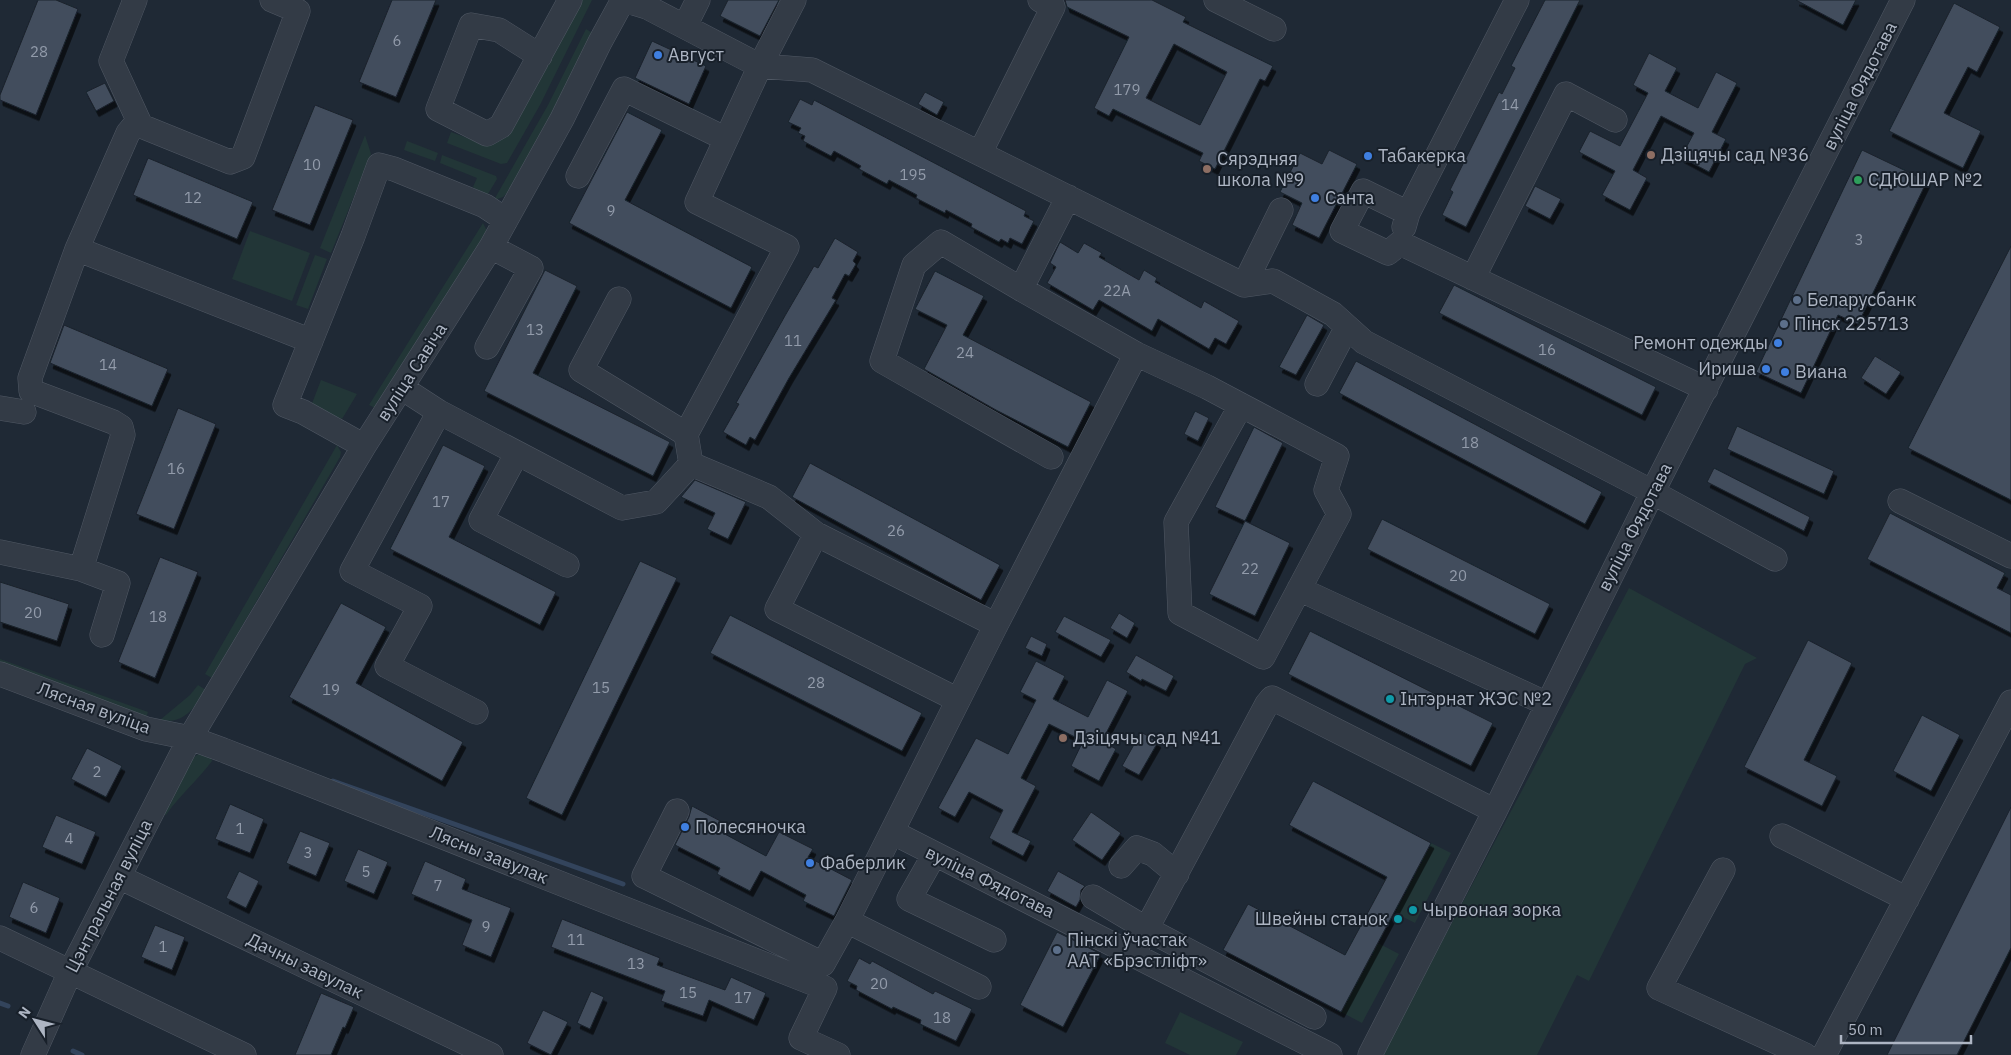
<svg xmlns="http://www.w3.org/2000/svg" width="2011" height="1055" font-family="'IBM Plex Sans',sans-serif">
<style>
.green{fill:#223637}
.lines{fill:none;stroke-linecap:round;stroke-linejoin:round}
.stream{stroke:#33445c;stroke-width:5}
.building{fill:#424e5d;stroke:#1a222c;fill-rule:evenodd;filter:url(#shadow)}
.minor-casing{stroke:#505864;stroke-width:25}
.minor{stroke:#333b46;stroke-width:24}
.shop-dot{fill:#3f7fe0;stroke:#18202a;stroke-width:2}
.education-dot{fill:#8d6e63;stroke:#18202a;stroke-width:2}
.leisure-dot{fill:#2e9e5b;stroke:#18202a;stroke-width:2}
.service-dot{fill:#5c6f8a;stroke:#18202a;stroke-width:2}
.culture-dot{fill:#0f9aa8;stroke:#18202a;stroke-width:2}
.labels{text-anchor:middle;stroke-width:4;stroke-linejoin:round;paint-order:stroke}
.number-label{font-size:15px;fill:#929baa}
.poi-label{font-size:18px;fill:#adb5c3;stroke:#18202a;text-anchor:start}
.street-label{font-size:18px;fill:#adb5c3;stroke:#18202a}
</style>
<defs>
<filter id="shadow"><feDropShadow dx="3" dy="5.5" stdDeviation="0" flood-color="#0009"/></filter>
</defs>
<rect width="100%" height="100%" fill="#1f2935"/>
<path class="green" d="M 578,0 L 592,0 L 540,105 L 507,163 L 501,164 L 447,143 L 451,132 L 481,143 Z
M 586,29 L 594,34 L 563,98 L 508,192 L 503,197 L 494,200 L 548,105 Z
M 365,135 L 371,154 L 331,253 L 320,248 Z
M 407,141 L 438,153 L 435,161 L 404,150 Z
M 442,155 L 496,176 L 497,179 L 485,199 L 473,187 L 477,178 L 440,163 Z
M 483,223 L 486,229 L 486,235 L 377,409 L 369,405 Z
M 250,231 L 310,253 L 292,301 L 232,279 Z
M 315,255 L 327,259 L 308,309 L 296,305 Z
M 321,380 L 357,394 L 342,419 L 311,406 Z
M 337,445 L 341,452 L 340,457 L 212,678 L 205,674 Z
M 1629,588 L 1757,658 L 1745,664 L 1589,981 L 1577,975 L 1537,1055 L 1382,1055 Z
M 0,659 L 148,712 L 146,718 L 0,666 Z
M 198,685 L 206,690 C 195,707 184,725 160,720 L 190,695 Z
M 200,753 L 211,756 L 212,761 C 198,780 180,795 166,815 L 161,812 L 191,759 Z
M 1431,843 L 1451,853 L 1415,923 L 1395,913 Z
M 1378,943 L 1399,954 L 1362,1023 L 1341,1012 Z
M 1180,1012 L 1243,1042 L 1236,1055 L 1190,1055 L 1165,1043 Z"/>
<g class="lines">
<path class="stream" d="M 333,781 L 623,884
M 0,1003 L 8,1006
M 73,1051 L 82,1055"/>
</g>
<path class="building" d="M 38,0 L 56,0 L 78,9 L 36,115 L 0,100 L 0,95 Z
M 392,0 L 436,0 L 396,97 L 359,82 Z
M 728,0 L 779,0 L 760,36 L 720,16 Z
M 1065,0 L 1152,0 L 1186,17 L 1183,22 L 1273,66 L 1265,81 L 1260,79 L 1215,169 L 1199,161 L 1203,153 L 1113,109 L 1109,116 L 1094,108 L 1129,37 L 1067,7 ZM 1174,44 L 1227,72 L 1200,125 L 1146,98 Z
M 1545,0 L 1580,0 L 1466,227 L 1442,215 L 1453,192 L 1450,190 L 1499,92 L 1502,94 L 1515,68 L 1511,66 Z
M 1796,0 L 1856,0 L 1843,25 Z
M 1954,3 L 2000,27 L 1977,72 L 1968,67 L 1944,113 L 1981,131 L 1963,168 L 1889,131 Z
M 652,41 L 706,66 L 689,104 L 635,78 Z
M 1649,53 L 1677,68 L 1665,91 L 1698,108 L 1716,72 L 1737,83 L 1712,132 L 1726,139 L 1709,172 L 1681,157 L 1694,133 L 1661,116 L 1633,170 L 1647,178 L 1630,210 L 1602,195 L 1615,171 L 1579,152 L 1590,131 L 1620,146 L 1648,93 L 1633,85 Z
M 105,83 L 114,101 L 96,111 L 86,92 Z
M 925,92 L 944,102 L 937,115 L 918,104 Z
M 800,99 L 812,105 L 814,100 L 1026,211 L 1024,216 L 1034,221 L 1022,244 L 1010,238 L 1008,243 L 1001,239 L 999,242 L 971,227 L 972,224 L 946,210 L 945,213 L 916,198 L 917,195 L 889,180 L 887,184 L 859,169 L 861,166 L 834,151 L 831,156 L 803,141 L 805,136 L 798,133 L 801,128 L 788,122 Z
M 315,105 L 353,120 L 310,225 L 272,210 Z
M 627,112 L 662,130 L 625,200 L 752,267 L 731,308 L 569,223 Z
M 1329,150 L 1357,164 L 1319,238 L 1292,225 L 1302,203 L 1280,192 L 1300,153 L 1322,164 Z
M 1862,150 L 1927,181 L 1858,324 L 1838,315 L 1801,393 L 1756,372 Z
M 148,158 L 253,202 L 237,239 L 133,195 Z
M 1535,186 L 1561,199 L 1550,219 L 1525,206 Z
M 835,238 L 858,252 L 853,261 L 856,264 L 849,276 L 845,274 L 832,298 L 836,300 L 789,378 L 755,440 L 750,437 L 746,445 L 723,432 L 739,404 L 736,403 L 786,314 L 814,266 L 818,268 Z
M 1060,242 L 1078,253 L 1084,243 L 1102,253 L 1099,257 L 1139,280 L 1144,270 L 1157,278 L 1155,282 L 1201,308 L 1204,301 L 1239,321 L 1226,344 L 1215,338 L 1209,349 L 1158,319 L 1152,331 L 1099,300 L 1093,310 L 1047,283 L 1056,267 L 1050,263 Z
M 2011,246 L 2011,500 L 1908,448 Z
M 545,270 L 577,286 L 533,373 L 670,442 L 653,476 L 484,391 Z
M 935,271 L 984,296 L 963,335 L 1091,402 L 1068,447 L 996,410 L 924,369 L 947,325 L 915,309 Z
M 1454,285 L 1656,387 L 1642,415 L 1439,313 Z
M 1307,315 L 1324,325 L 1296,375 L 1279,367 Z
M 64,325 L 168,369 L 152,406 L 50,363 Z
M 1875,356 L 1901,372 L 1886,394 L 1861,378 Z
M 1356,361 L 1602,492 L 1585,524 L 1339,393 Z
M 178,408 L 216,424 L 174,529 L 136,514 Z
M 1195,411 L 1209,418 L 1198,441 L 1184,434 Z
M 1737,426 L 1834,471 L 1824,494 L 1727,449 Z
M 1254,427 L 1283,443 L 1245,521 L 1215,507 Z
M 443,445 L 485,466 L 449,537 L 556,592 L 540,625 L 390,549 Z
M 810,463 L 1000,565 L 981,600 L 792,497 Z
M 1714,468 L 1810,517 L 1804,531 L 1707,482 Z
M 695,480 L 746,502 L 728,539 L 707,529 L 715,513 L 681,497 Z
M 1890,513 L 2005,573 L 1997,588 L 2011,595 L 2011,633 L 1867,559 Z
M 1382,519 L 1550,604 L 1535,634 L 1367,549 Z
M 1245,521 L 1290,543 L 1255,616 L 1209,594 Z
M 160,557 L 198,572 L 155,678 L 118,662 Z
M 640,561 L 677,578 L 562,815 L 526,798 Z
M 0,582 L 69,604 L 57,641 L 0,622 Z
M 341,603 L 386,627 L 356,683 L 463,742 L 442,781 L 289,697 Z
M 1119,613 L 1135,623 L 1127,638 L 1110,628 Z
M 730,615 L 922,713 L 902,751 L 710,653 Z
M 1064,616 L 1111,640 L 1101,657 L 1055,632 Z
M 1310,631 L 1493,723 L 1471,766 L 1288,674 Z
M 1031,636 L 1047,644 L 1042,656 L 1025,648 Z
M 1808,640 L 1852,663 L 1804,760 L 1837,776 L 1822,806 L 1744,767 Z
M 1136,655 L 1174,676 L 1166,691 L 1142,679 L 1141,681 L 1126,672 Z
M 1036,661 L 1065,676 L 1053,699 L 1088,717 L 1107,680 L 1128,691 L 1102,741 L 1116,749 L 1099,781 L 1071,766 L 1083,741 L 1049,724 L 1021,778 L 1036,786 L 1012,832 L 1031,841 L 1023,856 L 989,838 L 1003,810 L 969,792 L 955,817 L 938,808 L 976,738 L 1008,754 L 1036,700 L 1020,692 Z
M 1922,715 L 1960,735 L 1931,791 L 1893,771 Z
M 1141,732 L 1158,742 L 1139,775 L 1122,766 Z
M 87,748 L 122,766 L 106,797 L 71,779 Z
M 1313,781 L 1431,843 L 1341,1012 L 1223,950 L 1248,904 L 1345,955 L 1387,877 L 1289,825 Z
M 230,804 L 264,819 L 250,853 L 215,839 Z
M 692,806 L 726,824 L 721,832 L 766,856 L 779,832 L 813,849 L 808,857 L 852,880 L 834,916 L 803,901 L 806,895 L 761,871 L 750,891 L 717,874 L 720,868 L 675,845 L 689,817 Z
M 2011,807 L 2011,948 L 1957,1055 L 1887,1055 Z
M 1091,812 L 1121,833 L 1102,860 L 1072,840 Z
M 56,815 L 96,832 L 82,864 L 42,847 Z
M 300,831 L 330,843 L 316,876 L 286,863 Z
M 358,849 L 388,862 L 374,894 L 344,881 Z
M 425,861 L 466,879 L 462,889 L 511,908 L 491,957 L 462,945 L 472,920 L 411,894 Z
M 239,871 L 259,881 L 246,908 L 226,898 Z
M 1058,871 L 1085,886 L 1081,890 L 1080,900 L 1076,907 L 1047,891 Z
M 23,882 L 60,898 L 46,933 L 9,917 Z
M 562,919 L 660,958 L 657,965 L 725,990 L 731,977 L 766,993 L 754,1020 L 709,1000 L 703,1016 L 661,1001 L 665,991 L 551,947 Z
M 155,925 L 185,937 L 172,970 L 141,957 Z
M 1057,932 L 1101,954 L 1063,1027 L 1020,1005 Z
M 859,958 L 870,964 L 872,961 L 933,994 L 935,991 L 972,1009 L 956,1041 L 920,1024 L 921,1020 L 893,1007 L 892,1009 L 856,990 L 857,986 L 847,981 Z
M 591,991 L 604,997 L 590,1029 L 577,1023 Z
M 321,993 L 354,1007 L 345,1028 L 343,1027 L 331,1055 L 295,1055 Z
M 543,1010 L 568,1022 L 551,1055 L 527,1043 Z"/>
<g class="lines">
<g class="minor-casing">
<path id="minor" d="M 135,0 L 111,61 L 141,126
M 624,0 L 647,7 L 760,66 L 812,70 L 1244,285 L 1273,281 L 1333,314 L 1364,342 L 1641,486 L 1775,559
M 1216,0 L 1274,29
M 685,26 L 698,0
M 540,56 L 499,30 L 471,25 L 438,109 L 487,134 L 501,126 L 570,0
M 980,153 L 1053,7 L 1040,0
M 578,176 L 624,89 L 726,139
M 1408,213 L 1363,191 L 1342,231 L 1388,253 L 1400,243 L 1706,389
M 1404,227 L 1408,213 L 1517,0
M 77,249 L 311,341
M 1473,278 L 1566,94 L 1615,120
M 1244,285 L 1281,210
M 1021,289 L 941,242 L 914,265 L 882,361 L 1051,457
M 487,347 L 531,268 L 491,247
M 1136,354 L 1207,387 L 1337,456 L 1326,490 L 1339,514 L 1263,657 L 1180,613 L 1176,522 L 1241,405
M 1317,384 L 1347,327
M 402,388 L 439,412 L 622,508 L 656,502 L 691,464 L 686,434 L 581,370 L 619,299
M 0,408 L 24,412
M 439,412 L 352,571 L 420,606 L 387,666 L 476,712
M 686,434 L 787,247 L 697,202 L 760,66 L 794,0
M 364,446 L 303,412 L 285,405 L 353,236 L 379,165 L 394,169 L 485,206 L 506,220
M 517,453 L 481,520 L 567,565
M 691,464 L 769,497 L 816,534
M 1900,501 L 2011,556
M 0,552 L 81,569 L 118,583 L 102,635
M 81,569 L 123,435 L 121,427 L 113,422 L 31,391 L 30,378 L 77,249 L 128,133 L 133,127 L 141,126 L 230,162 L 243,157 L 298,11 L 272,0
M 1299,589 L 1547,704
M 0,674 L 146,729 L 190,738 L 223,750 L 825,988 L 801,1038 L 838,1055
M 958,700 L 777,609 L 816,534 L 996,625
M 677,811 L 644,876 L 823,964 L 847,921 L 996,625 L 1136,354 L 1021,289 L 1068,197
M 892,832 L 1330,1055
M 1782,836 L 1907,899
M 934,855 L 909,899 L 994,940
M 1121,866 L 1137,848 L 1153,854 L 1177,874
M 1723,870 L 1659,988 L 1805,1055
M 119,877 L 491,1055
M 1093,897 L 1147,929 L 1314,1017
M 847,921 L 979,987
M 0,938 L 244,1055
M 1133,954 L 1267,704 L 1272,698 L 1495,811
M 33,1055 L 70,972 L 190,738 L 364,446 L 491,247 L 562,119 L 600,42 L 623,0
M 1370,1055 L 1495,811 L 1652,493 L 1903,0
M 1824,1055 L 2011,702"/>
</g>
<use href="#minor" class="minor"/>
</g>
<g class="shop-dot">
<circle cx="658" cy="55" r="5"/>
<circle cx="1368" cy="156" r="5"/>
<circle cx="1315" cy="198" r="5"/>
<circle cx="1778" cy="343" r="5"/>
<circle cx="1766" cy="369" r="5"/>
<circle cx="1785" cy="372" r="5"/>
<circle cx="685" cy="827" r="5"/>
<circle cx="810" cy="863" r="5"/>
</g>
<g class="education-dot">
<circle cx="1651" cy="155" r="5"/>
<circle cx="1207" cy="169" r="5"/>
<circle cx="1063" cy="738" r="5"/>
</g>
<circle class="leisure-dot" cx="1858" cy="180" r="5"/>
<g class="service-dot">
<circle cx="1797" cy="300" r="5"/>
<circle cx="1784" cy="324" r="5"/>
<circle cx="1057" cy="950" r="5"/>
</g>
<g class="culture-dot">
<circle cx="1390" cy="699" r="5"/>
<circle cx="1413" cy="910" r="5"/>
<circle cx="1398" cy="919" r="5"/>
</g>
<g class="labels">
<g class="number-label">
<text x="397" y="46">6</text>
<text x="39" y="57">28</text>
<text x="1127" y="95">179</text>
<text x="1510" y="110">14</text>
<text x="312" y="170">10</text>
<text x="913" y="180">195</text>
<text x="193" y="203">12</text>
<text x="611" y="216">9</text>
<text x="1859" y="245">3</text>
<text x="1117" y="296">22А</text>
<text x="535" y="335">13</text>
<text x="793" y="346">11</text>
<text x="1547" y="355">16</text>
<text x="965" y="358">24</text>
<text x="108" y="370">14</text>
<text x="1470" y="448">18</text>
<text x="176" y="474">16</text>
<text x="441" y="507">17</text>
<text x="896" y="536">26</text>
<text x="1250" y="574">22</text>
<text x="1458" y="581">20</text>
<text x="33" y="618">20</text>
<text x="158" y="622">18</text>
<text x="816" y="688">28</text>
<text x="601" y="693">15</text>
<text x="331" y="695">19</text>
<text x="97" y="777">2</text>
<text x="240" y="834">1</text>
<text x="69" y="844">4</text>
<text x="308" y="858">3</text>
<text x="366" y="877">5</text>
<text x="438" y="891">7</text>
<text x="34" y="913">6</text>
<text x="486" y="932">9</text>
<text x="576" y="945">11</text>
<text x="163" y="952">1</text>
<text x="636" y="969">13</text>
<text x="879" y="989">20</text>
<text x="688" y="998">15</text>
<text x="743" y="1003">17</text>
<text x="942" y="1023">18</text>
</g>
<g class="poi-label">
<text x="668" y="61">Август</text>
<text x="1661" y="161">Дзіцячы сад №36</text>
<text x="1378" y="162">Табакерка</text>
<text x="1217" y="165">Сярэдняя<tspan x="1217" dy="21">школа №9</tspan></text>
<text x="1868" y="186">СДЮШАР №2</text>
<text x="1325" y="204">Санта</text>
<text x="1807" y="306">Беларусбанк</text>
<text x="1794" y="330">Пінск 225713</text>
<text x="1768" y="349" text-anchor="end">Ремонт одежды</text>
<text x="1756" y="375" text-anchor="end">Ириша</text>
<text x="1795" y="378">Виана</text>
<text x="1400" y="705">Інтэрнат ЖЭС №2</text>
<text x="1073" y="744">Дзіцячы сад №41</text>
<text x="695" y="833">Полесяночка</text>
<text x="820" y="869">Фаберлик</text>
<text x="1423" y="916">Чырвоная зорка</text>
<text x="1388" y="925" text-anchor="end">Швейны станок</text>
<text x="1067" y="946">Пінскі ўчастак<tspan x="1067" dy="21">ААТ «Брэстліфт»</tspan></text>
</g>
<g class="street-label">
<text transform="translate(1860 86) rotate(-63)" y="6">вуліца Фядотава</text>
<text transform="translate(412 372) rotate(-57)" y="6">вуліца Савіча</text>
<text transform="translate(1635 527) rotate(-63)" y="6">вуліца Фядотава</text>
<text transform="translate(94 708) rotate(20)" y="6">Лясная вуліца</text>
<text transform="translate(489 855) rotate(22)" y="6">Лясны завулак</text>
<text transform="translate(990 882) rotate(26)" y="6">вуліца Фядотава</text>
<text transform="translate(109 896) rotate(-63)" y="6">Цэнтральная вуліца</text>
<text transform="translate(305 966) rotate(26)" y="6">Дачны завулак</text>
</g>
</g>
<g transform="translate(35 1020) rotate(306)" stroke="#18202a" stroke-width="4" paint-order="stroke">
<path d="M0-4L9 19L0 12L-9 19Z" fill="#adb5c3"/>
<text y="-8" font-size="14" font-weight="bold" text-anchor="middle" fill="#adb5c3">N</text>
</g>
<path d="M1841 1035v8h130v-8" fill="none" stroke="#adb5c3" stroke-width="2.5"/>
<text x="1848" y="1035" font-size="15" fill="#adb5c3" stroke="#18202a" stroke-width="4" paint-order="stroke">50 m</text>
</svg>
